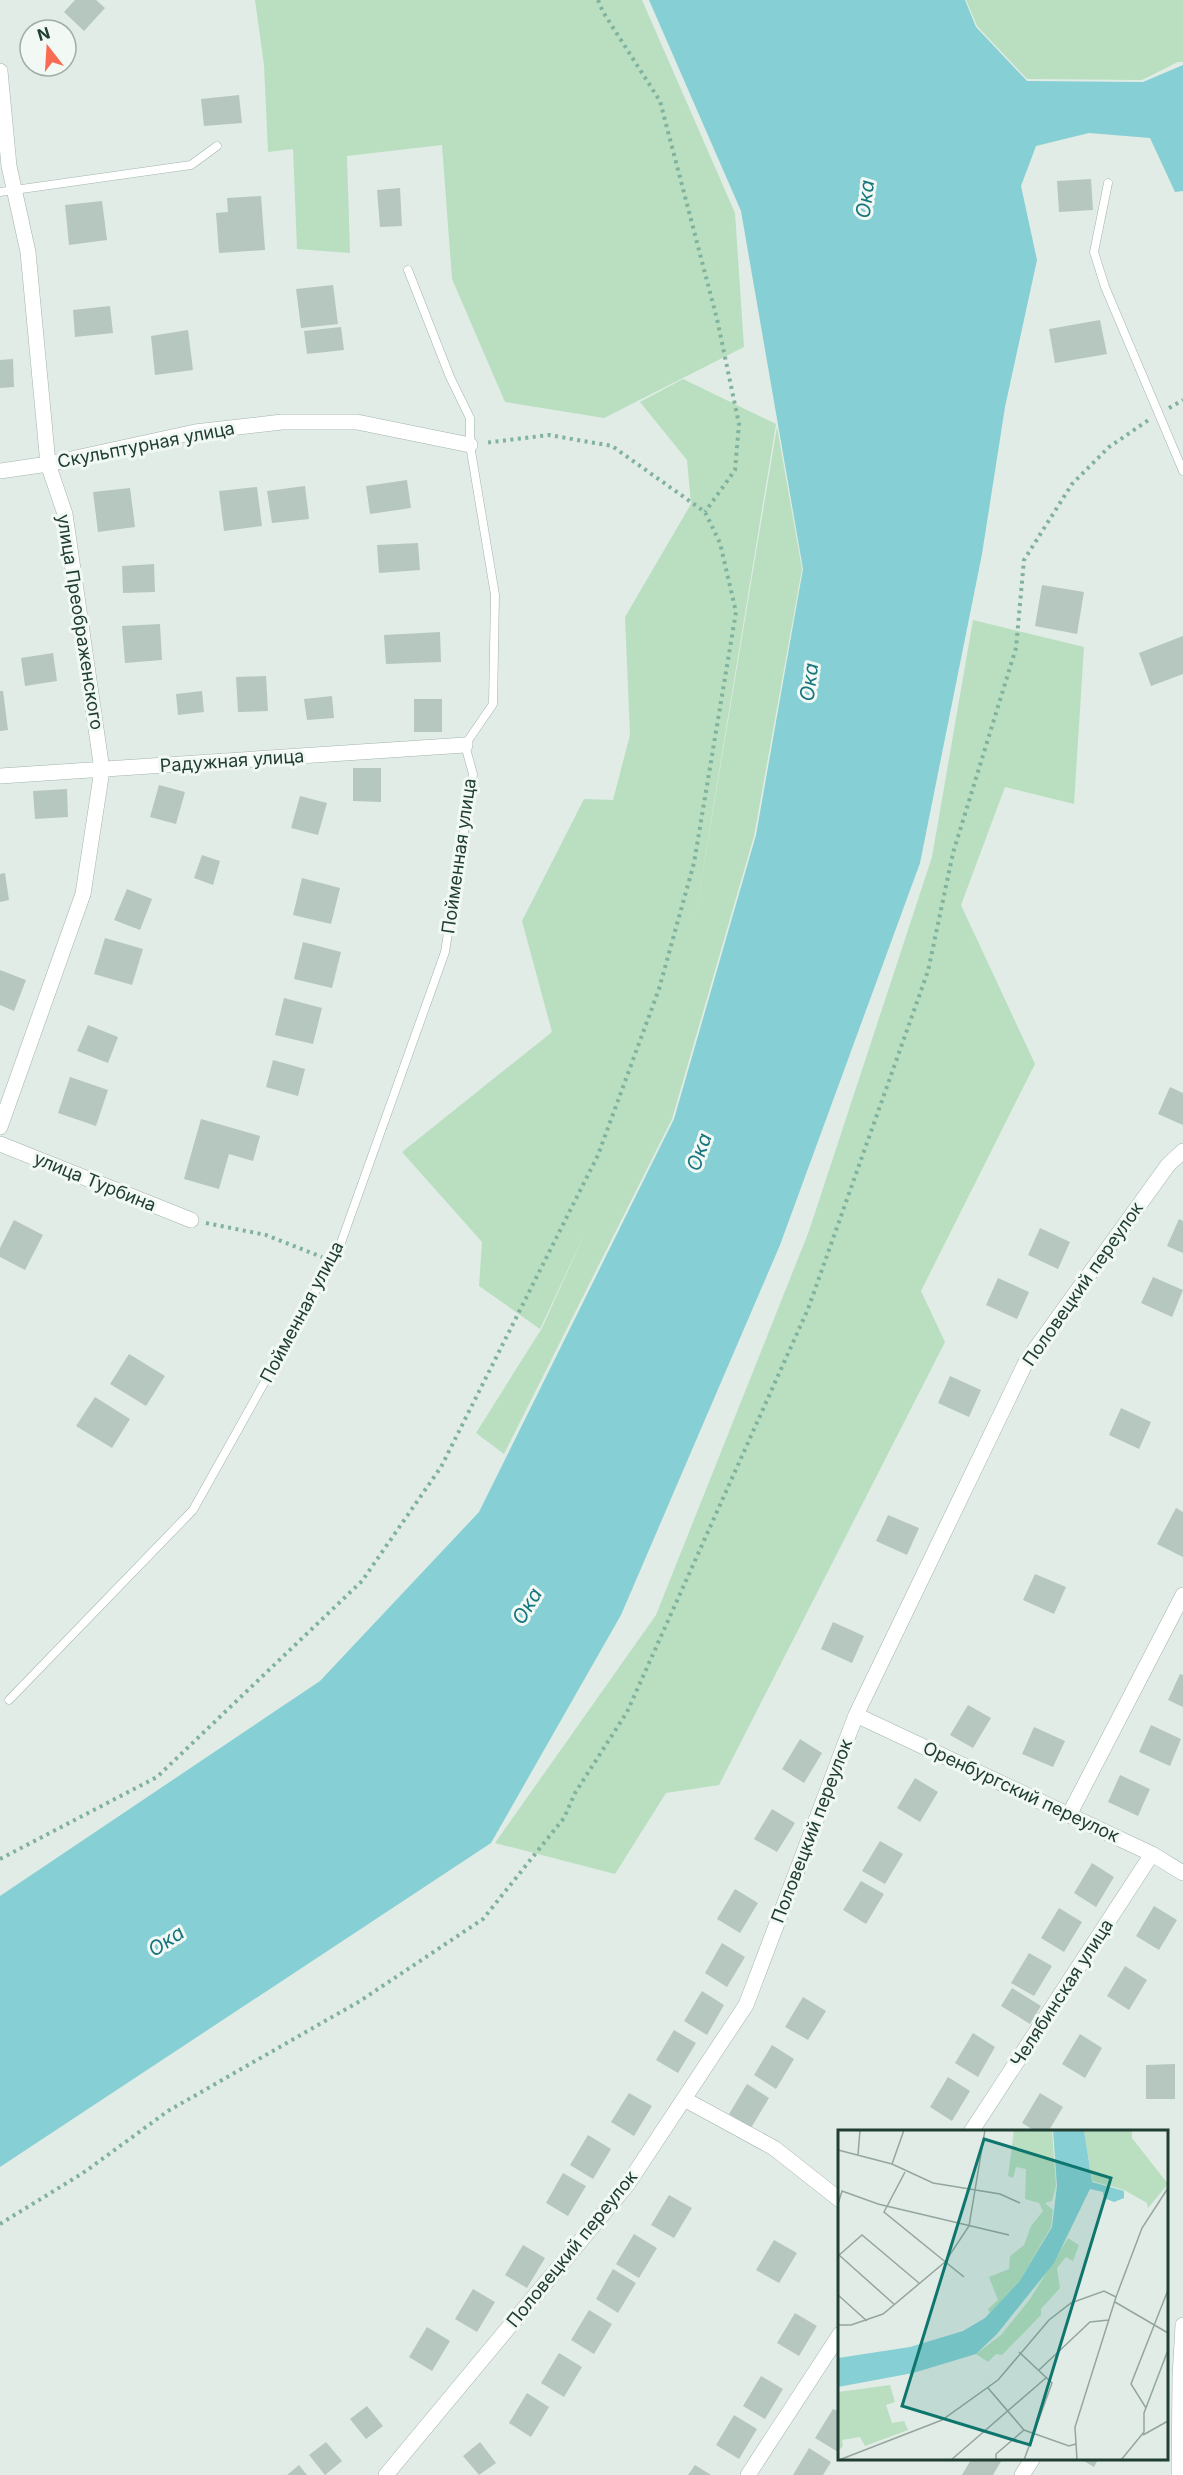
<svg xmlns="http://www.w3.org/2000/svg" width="1183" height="2475" font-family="Inter,sans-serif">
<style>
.green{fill:#b9dfc0}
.water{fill:#86cfd4}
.building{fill:#b6c7bf}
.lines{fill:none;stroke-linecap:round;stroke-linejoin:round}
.lane-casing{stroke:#a3b4ad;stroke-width:9}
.street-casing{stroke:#a3b4ad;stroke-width:16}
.path{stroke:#80b29e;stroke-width:4;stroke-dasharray:3 4.5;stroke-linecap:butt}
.lane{stroke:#fff;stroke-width:8}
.street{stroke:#fff;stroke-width:15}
.labels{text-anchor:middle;stroke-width:6;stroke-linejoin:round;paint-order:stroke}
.street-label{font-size:18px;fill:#203e33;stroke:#f2f9f5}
.water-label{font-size:20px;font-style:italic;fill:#17757d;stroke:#f2f9f5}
.inset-road{fill:none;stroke:#94a69e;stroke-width:1.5}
.view{fill:#0f766e;fill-opacity:0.15;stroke:#0f766e;stroke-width:3}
.inset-edge{fill:none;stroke:#203e33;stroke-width:3}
</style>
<rect width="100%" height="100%" fill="#e1ece6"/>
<path class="green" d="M 255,0 L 642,0 L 735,213 L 744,347 L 604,418 L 505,402 L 452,279 L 442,145 L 347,156 L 350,253 L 297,249 L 293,149 L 268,152 L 264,65 Z
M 966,0 L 1183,0 L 1183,62 L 1178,62 L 1142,80 L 1027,79 L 977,26 Z
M 683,379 L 776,424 L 693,931 L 777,427 L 802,569 L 754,836 L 672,1119 L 504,1454 L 476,1433 L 542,1328 L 585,1233 L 540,1329 L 479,1286 L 482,1242 L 402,1152 L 552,1032 L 522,921 L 584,799 L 613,800 L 630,735 L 625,617 L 691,504 L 687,460 L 640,402 Z
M 973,620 L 1084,647 L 1074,804 L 1005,787 L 961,905 L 1035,1064 L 921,1291 L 945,1342 L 719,1785 L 666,1793 L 615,1874 L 495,1843 L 656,1615 L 809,1231 L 932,857 Z"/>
<path class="water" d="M 649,0 L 965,0 L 976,27 L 1027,81 L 1143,82 L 1183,65 L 1183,191 L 1175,192 L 1150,138 L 1089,133 L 1036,146 L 1021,186 L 1037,260 L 1005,407 L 982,554 L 920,863 L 780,1245 L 621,1615 L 491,1843 L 0,2167 L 0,1896 L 320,1681 L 479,1512 L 674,1119 L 756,835 L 803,569 L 741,211 Z"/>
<path class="building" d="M 75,0 L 96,0 L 105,8 L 84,31 L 64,12 Z
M 239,95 L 242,123 L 204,126 L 201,99 Z
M 1091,179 L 1093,210 L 1059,212 L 1057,181 Z
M 400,188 L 402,226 L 380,227 L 377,190 Z
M 261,196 L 265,250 L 219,253 L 216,213 L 228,212 L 227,198 Z
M 102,201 L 107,240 L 69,245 L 65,205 Z
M 333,285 L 338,324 L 301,328 L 296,289 Z
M 110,306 L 113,333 L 75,337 L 73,310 Z
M 1100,320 L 1107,354 L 1055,363 L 1049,329 Z
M 341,327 L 344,350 L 307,354 L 304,331 Z
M 188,330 L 193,370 L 155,375 L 151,336 Z
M 13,359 L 14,387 L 0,388 L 0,360 Z
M 407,480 L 411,508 L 370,514 L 366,486 Z
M 305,486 L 309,519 L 272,523 L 267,491 Z
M 257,487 L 262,526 L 224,531 L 219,491 Z
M 130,488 L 135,527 L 98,532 L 93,492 Z
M 418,543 L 420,570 L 379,573 L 377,545 Z
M 154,564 L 155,592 L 123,593 L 122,566 Z
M 1042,585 L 1084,592 L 1077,634 L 1035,626 Z
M 160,624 L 162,660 L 125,663 L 122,626 Z
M 440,632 L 441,662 L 386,664 L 384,635 Z
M 1183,636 L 1183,674 L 1151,686 L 1139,653 Z
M 53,653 L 57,681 L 25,686 L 21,658 Z
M 266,676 L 268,711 L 238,712 L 236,677 Z
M 0,691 L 3,691 L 8,730 L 0,731 Z
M 202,691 L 204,712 L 178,715 L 176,694 Z
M 332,696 L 334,718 L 307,720 L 304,699 Z
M 414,699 L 442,699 L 442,732 L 414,732 Z
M 353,768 L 381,768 L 381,802 L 353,801 Z
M 159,785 L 185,792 L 176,824 L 150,817 Z
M 67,789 L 68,817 L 35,819 L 33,791 Z
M 300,796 L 327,803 L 318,835 L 291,828 Z
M 202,855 L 220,861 L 213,885 L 194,878 Z
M 5,873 L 9,900 L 0,902 L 0,874 Z
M 302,878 L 340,888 L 331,924 L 293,915 Z
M 127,889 L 152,899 L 140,930 L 114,920 Z
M 105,938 L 143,949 L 132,985 L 94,974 Z
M 303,942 L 341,952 L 332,988 L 294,979 Z
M 0,970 L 26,980 L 14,1011 L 0,1005 Z
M 284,998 L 322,1008 L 313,1044 L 275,1035 Z
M 88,1025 L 118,1037 L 108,1063 L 77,1051 Z
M 273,1060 L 305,1069 L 298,1096 L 266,1087 Z
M 70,1077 L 108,1090 L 96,1126 L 58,1113 Z
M 1170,1087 L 1183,1093 L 1183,1125 L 1158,1114 Z
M 201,1119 L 260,1136 L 253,1161 L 229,1154 L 219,1189 L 184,1179 Z
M 1179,1219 L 1183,1221 L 1183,1253 L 1167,1246 Z
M 14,1220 L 43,1235 L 25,1270 L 0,1257 L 0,1248 Z
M 1040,1228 L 1070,1242 L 1058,1269 L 1028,1255 Z
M 1153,1277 L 1183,1290 L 1172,1317 L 1141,1303 Z
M 998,1278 L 1029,1292 L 1017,1319 L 986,1305 Z
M 129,1354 L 165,1376 L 146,1406 L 110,1384 Z
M 950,1376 L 981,1390 L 969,1417 L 938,1403 Z
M 95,1397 L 130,1419 L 112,1448 L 76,1426 Z
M 1121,1408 L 1151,1422 L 1139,1449 L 1109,1435 Z
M 1176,1508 L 1183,1512 L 1183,1557 L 1157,1544 Z
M 888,1515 L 919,1528 L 907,1555 L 876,1541 Z
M 1035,1574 L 1066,1587 L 1054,1614 L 1023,1600 Z
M 833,1622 L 864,1636 L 852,1663 L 821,1649 Z
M 1180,1674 L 1183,1675 L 1183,1707 L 1168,1700 Z
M 968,1705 L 991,1718 L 973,1748 L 950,1735 Z
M 1151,1725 L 1181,1739 L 1170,1766 L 1139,1752 Z
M 1034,1727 L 1065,1741 L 1053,1767 L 1022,1754 Z
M 800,1739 L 822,1753 L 804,1783 L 782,1769 Z
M 1120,1775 L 1150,1789 L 1138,1816 L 1108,1802 Z
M 915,1778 L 938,1792 L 920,1822 L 897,1808 Z
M 772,1809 L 795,1823 L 777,1852 L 754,1839 Z
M 880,1841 L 903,1854 L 885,1884 L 862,1871 Z
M 1092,1863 L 1114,1877 L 1096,1907 L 1074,1893 Z
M 861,1881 L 884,1894 L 866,1924 L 843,1910 Z
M 735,1889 L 758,1903 L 740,1933 L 717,1919 Z
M 1154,1906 L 1177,1920 L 1159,1950 L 1136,1936 Z
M 1059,1908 L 1082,1922 L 1064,1952 L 1041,1938 Z
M 722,1943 L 745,1957 L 727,1987 L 705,1973 Z
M 1029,1953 L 1052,1966 L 1034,1996 L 1011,1983 Z
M 1125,1966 L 1147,1980 L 1129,2010 L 1107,1996 Z
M 1012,1988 L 1041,2006 L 1030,2024 L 1001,2006 Z
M 702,1991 L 724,2005 L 707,2035 L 684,2021 Z
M 803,1997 L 826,2011 L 808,2040 L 785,2027 Z
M 674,2030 L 696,2043 L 678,2073 L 656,2060 Z
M 973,2033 L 995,2047 L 978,2077 L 955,2063 Z
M 1080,2034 L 1102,2048 L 1085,2078 L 1062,2064 Z
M 772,2045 L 794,2059 L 776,2089 L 754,2075 Z
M 1175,2064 L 1175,2099 L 1146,2099 L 1146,2065 Z
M 948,2077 L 970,2091 L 952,2121 L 930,2107 Z
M 747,2084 L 769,2098 L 751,2128 L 729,2114 Z
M 629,2093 L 652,2106 L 634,2136 L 611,2122 Z
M 1040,2093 L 1063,2107 L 1048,2132 L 1037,2132 L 1022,2123 Z
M 588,2135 L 611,2149 L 593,2179 L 570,2165 Z
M 563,2173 L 586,2186 L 568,2216 L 546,2203 Z
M 669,2195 L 692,2208 L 674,2238 L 651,2225 Z
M 634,2234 L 657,2248 L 639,2278 L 616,2264 Z
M 774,2240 L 797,2253 L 779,2283 L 756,2270 Z
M 523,2245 L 545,2258 L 527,2288 L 505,2275 Z
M 613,2269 L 636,2283 L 618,2313 L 596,2299 Z
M 473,2289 L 495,2302 L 477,2332 L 455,2319 Z
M 589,2310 L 612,2324 L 594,2354 L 571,2340 Z
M 795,2313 L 817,2326 L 799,2356 L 777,2343 Z
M 427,2327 L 450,2341 L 432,2371 L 409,2357 Z
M 559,2353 L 582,2367 L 564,2397 L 541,2383 Z
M 761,2376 L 783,2389 L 765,2419 L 743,2406 Z
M 527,2393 L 549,2407 L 531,2437 L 509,2423 Z
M 367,2406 L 383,2426 L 366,2439 L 350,2419 Z
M 833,2409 L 840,2412 L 838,2452 L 815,2438 Z
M 734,2415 L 757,2429 L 739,2459 L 716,2445 Z
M 326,2442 L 342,2461 L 325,2475 L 309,2455 Z
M 480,2442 L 496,2463 L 479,2475 L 463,2456 Z
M 809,2448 L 831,2462 L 823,2475 L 793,2475 Z
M 972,2458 L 1003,2458 L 993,2475 L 962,2475 Z
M 1079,2458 L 1099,2458 L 1094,2467 Z
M 299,2465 L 307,2475 L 287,2475 Z
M 695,2465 L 711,2475 L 688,2475 Z"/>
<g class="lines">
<g class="lane-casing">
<path id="lane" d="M 1108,183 L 1094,252 L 1105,287 L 1183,471
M 0,192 L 191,165 L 217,146
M 9,1700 L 193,1510 L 338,1251 L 445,952 L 473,774 L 465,745 L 493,704 L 495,595 L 470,445 L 470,418 L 450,377 L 408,270"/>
</g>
<g class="street-casing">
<path id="street" d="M 0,71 L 9,166 L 28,252 L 48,464 L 65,514 L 102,770 L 83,894 L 0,1127
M 0,471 L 48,464 L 195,432 L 282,422 L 357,422 L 470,445
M 0,776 L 465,745
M 0,1144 L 191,1220
M 856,1715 L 1152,1854 L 1183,1873
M 1069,1815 L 1183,1595
M 684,2099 L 774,2148 L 840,2200
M 971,2132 L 1152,1854
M 386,2475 L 627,2185 L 746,2005 L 856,1715 L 1026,1362 L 1168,1165 L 1183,1151
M 748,2475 L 840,2334
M 1022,2475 L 1033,2458
M 1179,2475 L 1180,2377 L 1183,2325"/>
</g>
<path class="path" d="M 598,0 L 603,12 L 660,101 L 717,319 L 739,424 L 735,470 L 705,512
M 1169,408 L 1183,400
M 206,1223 L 266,1235 L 322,1257
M 0,1859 L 157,1777 L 362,1581 L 441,1467 L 598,1155 L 659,989 L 694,863 L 736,612 L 720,543 L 705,512 L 612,446 L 549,435 L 484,443
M 0,2224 L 83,2173 L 168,2111 L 360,2001 L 483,1919 L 564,1818 L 575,1793 L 627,1712 L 808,1309 L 928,971 L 953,853 L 1016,648 L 1024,560 L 1072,484 L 1109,447 L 1150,419"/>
<use href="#lane" class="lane"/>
<use href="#street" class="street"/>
</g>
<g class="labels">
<g class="street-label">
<text transform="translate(146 445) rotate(-11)" y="6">Скульптурная улица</text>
<text transform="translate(80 622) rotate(81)" y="6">улица Преображенского</text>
<text transform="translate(232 761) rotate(-4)" y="6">Радужная улица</text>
<text transform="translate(459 856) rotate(-82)" y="6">Пойменная улица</text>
<text transform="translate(95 1182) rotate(22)" y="6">улица Турбина</text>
<text transform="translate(1083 1284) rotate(-55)" y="6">Половецкий переулок</text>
<text transform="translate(302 1312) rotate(-62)" y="6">Пойменная улица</text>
<text transform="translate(1021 1792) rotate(25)" y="6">Оренбургский переулок</text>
<text transform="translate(812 1831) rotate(-69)" y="6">Половецкий переулок</text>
<text transform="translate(1062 1993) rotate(-57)" y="6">Челябинская улица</text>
<text transform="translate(572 2249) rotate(-51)" y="6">Половецкий переулок</text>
</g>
<g class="water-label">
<text transform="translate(865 199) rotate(-83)" y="7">Ока</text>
<text transform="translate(809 682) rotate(-83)" y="7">Ока</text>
<text transform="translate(699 1152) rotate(-71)" y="7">Ока</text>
<text transform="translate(527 1606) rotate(-59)" y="7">Ока</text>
<text transform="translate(166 1941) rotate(-34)" y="7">Ока</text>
</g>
</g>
<g transform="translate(838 2130)">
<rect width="330" height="330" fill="#e1ece6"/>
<path d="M 176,0 L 214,0 L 218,56 L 214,71 L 207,73 L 215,80 L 213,97 L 181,152 L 152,183 L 150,179 L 160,170 L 151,147 L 171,139 L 172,126 L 186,115 L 193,96 L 205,81 L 201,73 L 187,69 L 188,39 L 178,37 L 175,48 L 170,46 ZM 246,0 L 294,0 L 294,8 L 330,54 L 310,78 L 309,73 L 286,60 L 254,51 ZM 230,108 L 241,115 L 235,131 L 228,127 L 219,138 L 222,158 L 203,179 L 203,185 L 164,225 L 158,224 L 150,232 L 138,224 L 163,205 L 192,169 ZM 52,255 L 57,272 L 48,275 L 54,293 L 66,291 L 70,300 L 27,316 L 22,307 L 4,310 L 5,316 L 0,321 L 0,262 Z" fill="#b9dfc0"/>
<path d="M 215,0 L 246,0 L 254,52 L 286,61 L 286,68 L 276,72 L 266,68 L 265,62 L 252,59 L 216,133 L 159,204 L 138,224 L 75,243 L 0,257 L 0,228 L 72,217 L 125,201 L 147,188 L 181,152 L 214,97 L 219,56 Z" fill="#86cfd4"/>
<path class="inset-road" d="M 0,20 L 54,34 L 95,53 L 162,64 L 182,73M 20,25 L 22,0M 54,34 L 66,0M 67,42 L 46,82 L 126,147M 0,74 L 4,61 L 40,74 L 171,105M 1,125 L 57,175M 0,126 L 24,105 L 81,153M 0,165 L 29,191M 277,172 L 330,203M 0,195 L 13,195 L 45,184 L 107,132 L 131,96 L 147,0M 181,222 L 214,253 L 186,330M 201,240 L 252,192 L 271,190M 150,258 L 186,300 L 231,316 L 238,314M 308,278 L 293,254 L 330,160M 305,305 L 330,291M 1,330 L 104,290 L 160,250 L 211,190 L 233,173 L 266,161 L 278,167M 113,330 L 209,247M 158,330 L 158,324 L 186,300M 239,330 L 237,297 L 278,167 L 304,98 L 330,58M 283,330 L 306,302 L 306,283 L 330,220"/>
<path class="view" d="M 146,9 L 273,48 L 192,315 L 64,276 Z"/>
<rect width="330" height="330" class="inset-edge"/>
</g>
<g transform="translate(48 48) rotate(343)"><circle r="28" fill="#f2f9f5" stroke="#9eaea7" stroke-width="1.5"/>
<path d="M0-4.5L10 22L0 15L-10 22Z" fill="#f96c53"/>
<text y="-9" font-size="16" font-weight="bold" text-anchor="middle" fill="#203e33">N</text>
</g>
</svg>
